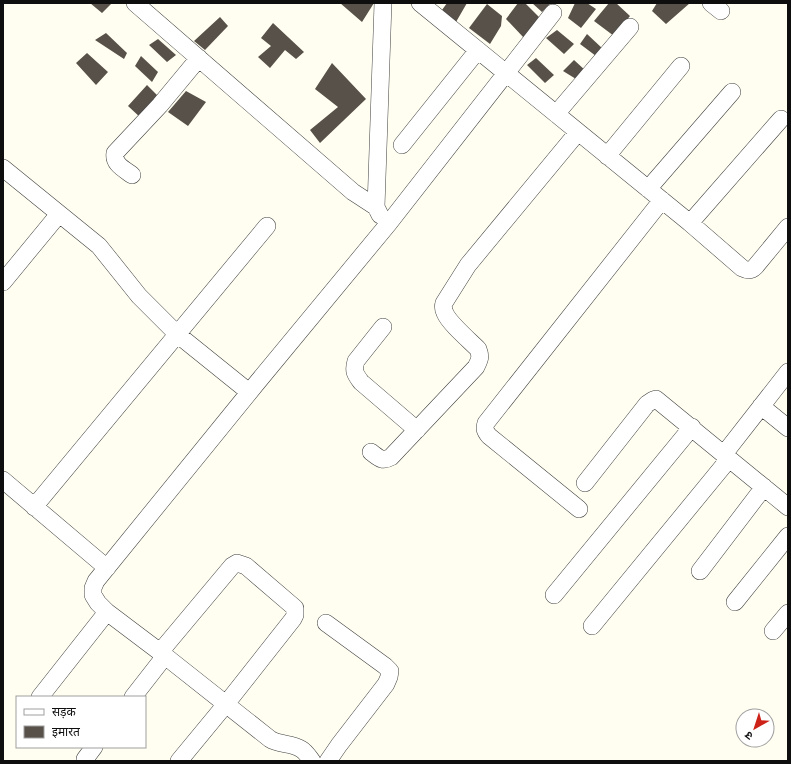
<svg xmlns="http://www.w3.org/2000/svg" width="791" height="764" font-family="'Playfair Display','Noto Sans Devanagari',serif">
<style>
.building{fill:#58514a}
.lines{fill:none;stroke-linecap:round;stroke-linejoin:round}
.street-casing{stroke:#414141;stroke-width:18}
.street{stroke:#fff;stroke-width:17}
</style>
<rect width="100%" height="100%" fill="#fffef0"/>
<path class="building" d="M 90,3 L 112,3 L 102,13 Z
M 340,3 L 374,3 L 362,22 Z
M 447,3 L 467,3 L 456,22 L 442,10 Z
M 518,3 L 525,3 L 540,18 L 524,38 L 506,19 Z
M 532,3 L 551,3 L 542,12 Z
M 575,3 L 587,3 L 596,9 L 581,28 L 568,18 Z
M 609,3 L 616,3 L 630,16 L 614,36 L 594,21 Z
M 657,3 L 690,3 L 666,24 L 652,11 Z
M 487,4 L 502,16 L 501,26 L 490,44 L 469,28 Z
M 220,17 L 228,26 L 205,50 L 194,41 Z
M 273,23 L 304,52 L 296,59 L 285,50 L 270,68 L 258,57 L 271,46 L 261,38 Z
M 557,30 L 574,44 L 564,54 L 546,38 Z
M 106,33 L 127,53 L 124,59 L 95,40 Z
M 587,34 L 603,49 L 596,56 L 580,44 Z
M 158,39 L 176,55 L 167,62 L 149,45 Z
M 87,53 L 108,72 L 96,85 L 76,63 Z
M 141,56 L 158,72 L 152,82 L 135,66 Z
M 536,58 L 554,75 L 545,83 L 527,65 Z
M 574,60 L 586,71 L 576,79 L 563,71 Z
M 332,63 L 366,99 L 320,143 L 310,130 L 338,107 L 315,89 Z
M 147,85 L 160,98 L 142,119 L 128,106 Z
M 186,91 L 206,102 L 188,126 L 168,112 Z"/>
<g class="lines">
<g class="street-casing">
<path id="street" d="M 135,3 L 353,192 L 376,207
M 420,3 L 690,223 L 742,268 C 748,271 751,271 755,267 L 788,227
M 711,3 L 721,11
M 556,114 L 630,27
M 402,145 L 478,50
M 607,156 L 681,66
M 3,168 L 99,246 L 139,296 L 177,334 L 249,392
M 132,175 C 124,169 113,164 115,153 L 160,105 L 199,58
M 648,189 L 732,92
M 380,215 L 376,207 L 383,3
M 690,223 L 781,119
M 3,282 L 59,214
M 383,327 L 356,361 C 353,371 355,374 361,382 L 417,430
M 761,406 L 788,428
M 371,452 C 379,458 382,462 391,457 L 476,367 C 480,359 481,357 478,349 C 469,340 449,323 445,313 C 443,309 443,306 444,303 L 468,265 L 578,132
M 724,454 L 788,372
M 3,480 L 107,568
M 585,483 L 647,404 L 653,400 L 656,399 L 788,507
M 34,507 L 267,226
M 579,509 L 489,436 C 485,431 484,429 486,423 L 662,200
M 700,571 L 764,487
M 554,595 L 692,427
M 735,602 L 788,536
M 326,623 L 385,666 L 390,671 L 389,677 L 386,684 L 339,745 L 328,761
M 592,626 L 729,459
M 773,631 L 788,613
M 160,652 L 232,566 L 237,563 L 246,566 L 295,608 L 295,615 L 293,619 L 226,704 L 179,761
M 40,697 L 107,612
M 133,697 L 165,656
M 85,759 L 94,747
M 312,761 C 309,757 306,752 301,749 C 292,743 279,745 270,739 L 160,652 L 107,612 L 98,603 L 93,595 L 93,588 L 96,581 L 256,384 L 389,223 L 553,13"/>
</g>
<use href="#street" class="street"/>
</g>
<rect width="791" height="764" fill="none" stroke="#0e0e0e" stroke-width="8"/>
<rect x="16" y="696" width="130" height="52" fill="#ffffff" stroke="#9f9f9f"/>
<rect x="24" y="709" width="20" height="6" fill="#ffffff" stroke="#9f9f9f"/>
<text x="52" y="716" font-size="12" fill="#0e0e0e">सड़क</text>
<rect x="24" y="726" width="20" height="12" fill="#58514a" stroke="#9f9f9f"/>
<text x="52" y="736" font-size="12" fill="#0e0e0e">इमारत</text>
<g transform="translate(755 728) rotate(219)"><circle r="19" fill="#ffffff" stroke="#9f9f9f"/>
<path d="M0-3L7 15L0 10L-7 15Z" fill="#cd2218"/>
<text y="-6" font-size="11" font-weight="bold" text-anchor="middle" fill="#0e0e0e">उ</text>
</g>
</svg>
